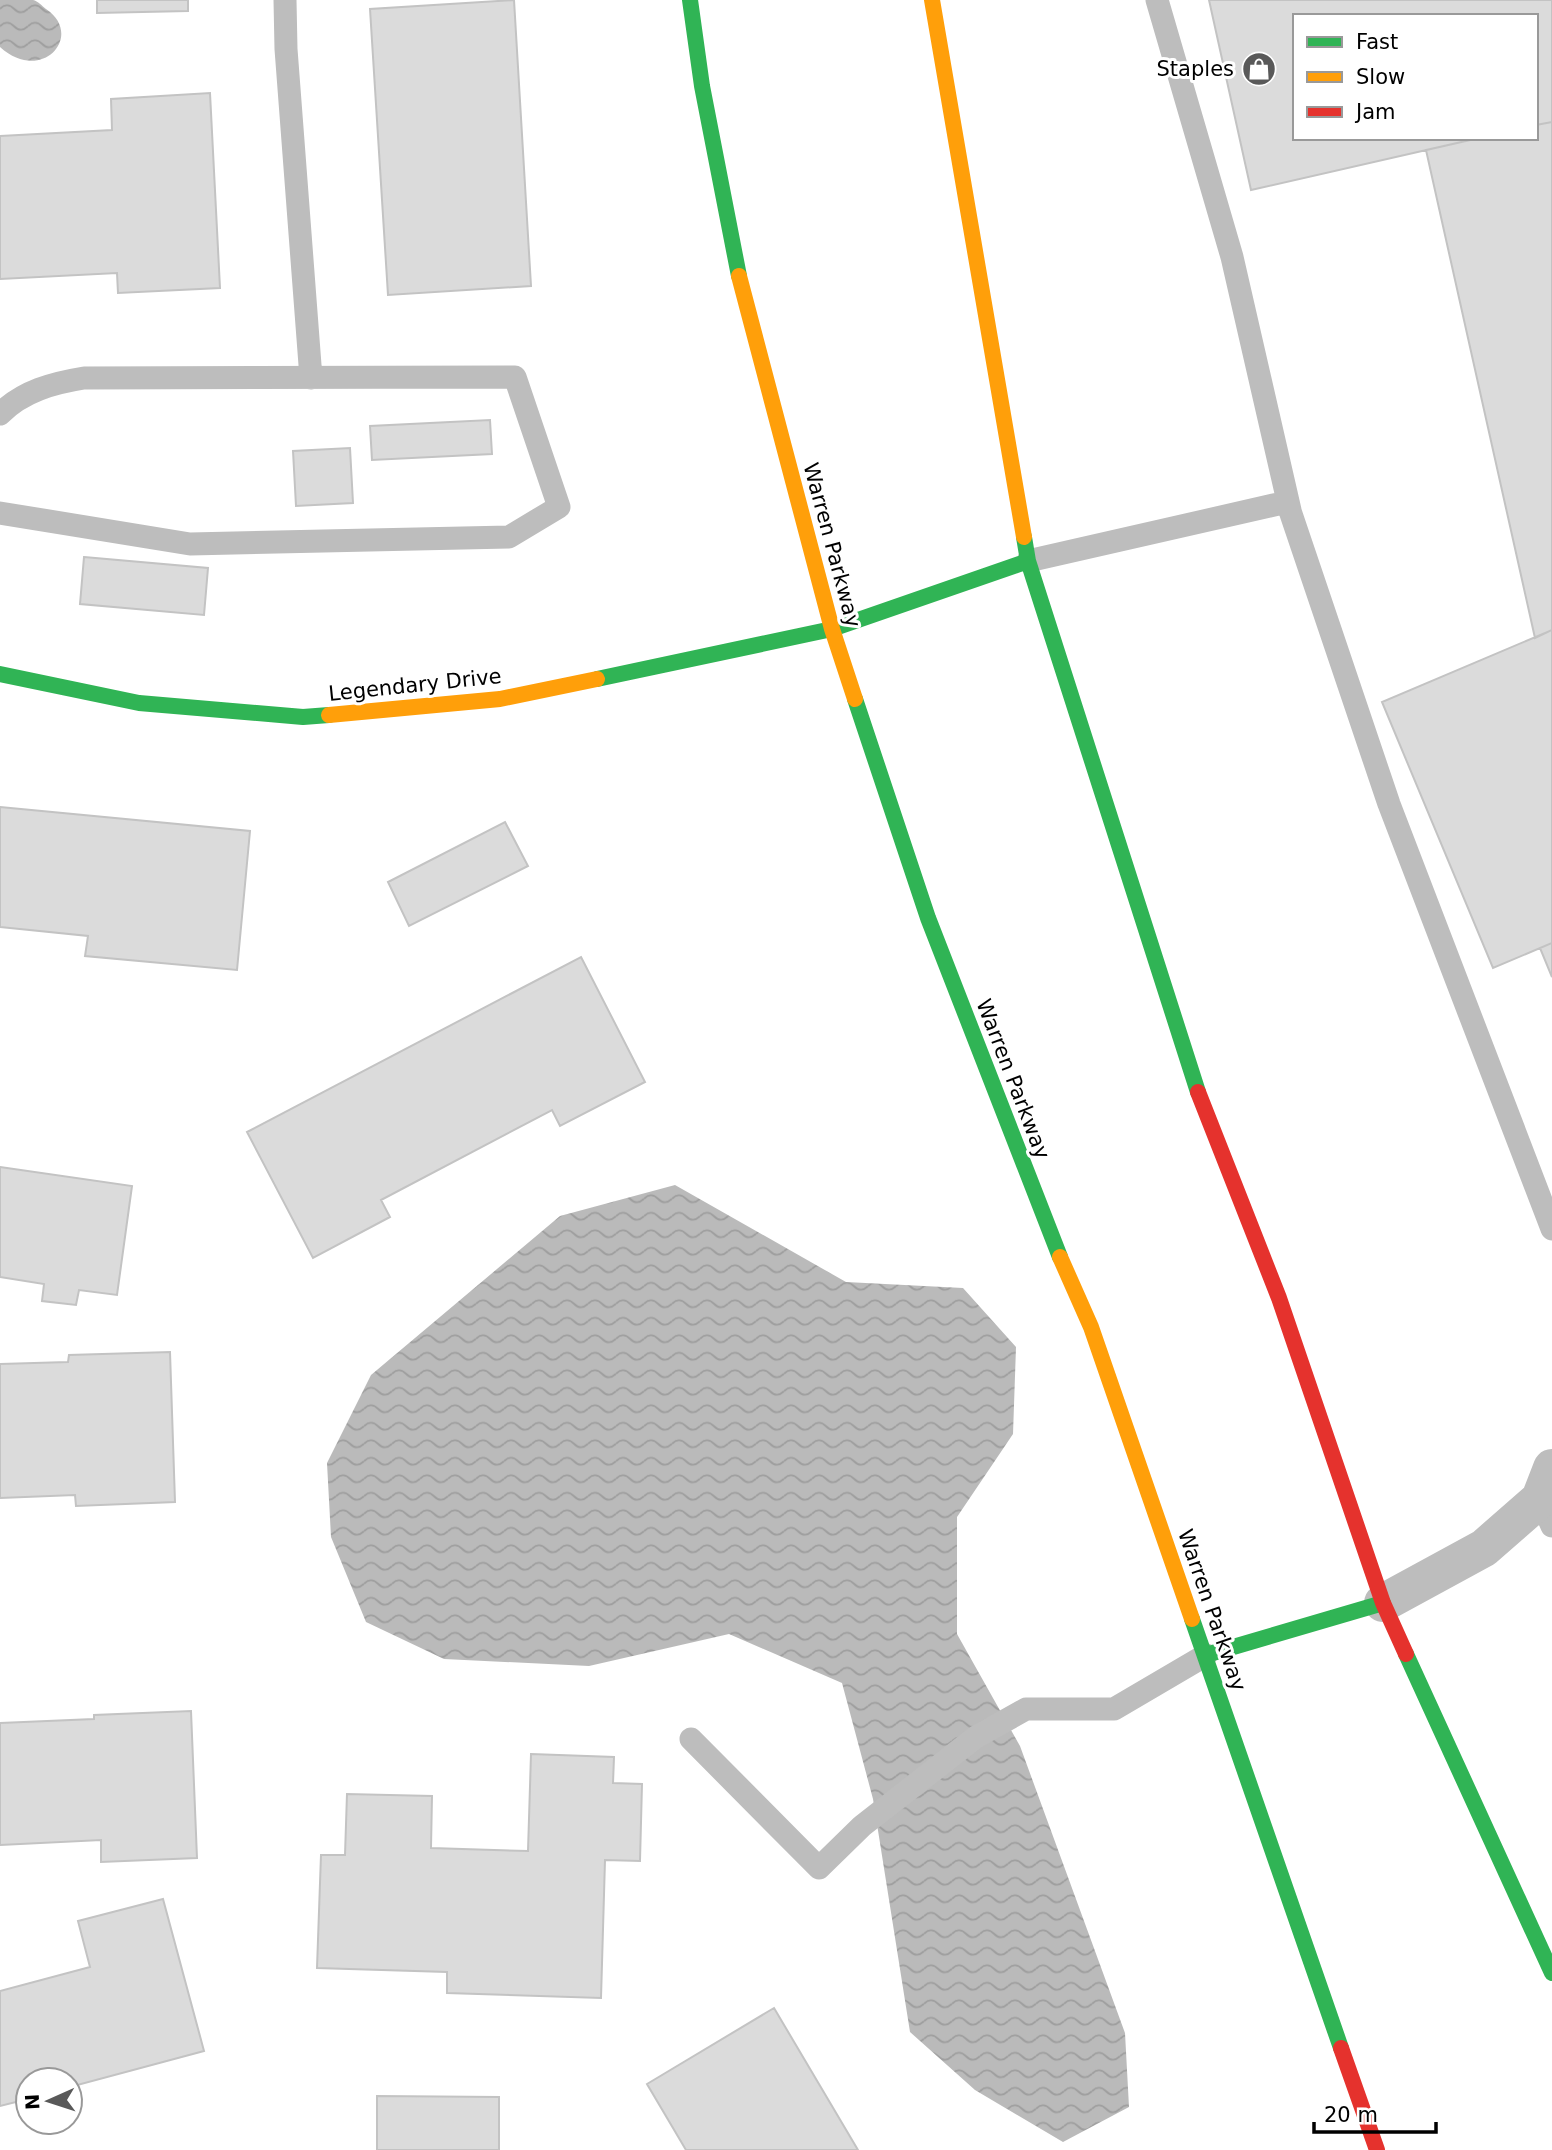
<svg xmlns="http://www.w3.org/2000/svg" width="1552" height="2150" font-family="'DejaVu Sans',sans-serif">
<style>
.water{fill:url(#water-waves)}
.building{fill:#dbdbdb;stroke:#c3c3c3;stroke-width:2}
.lines{fill:none;stroke-linecap:round;stroke-linejoin:round}
.lane{stroke:#bdbdbd;stroke-width:23}
.street{stroke:#bdbdbd;stroke-width:38}
.fast{stroke:#30b455;stroke-width:16}
.slow{stroke:#ff9f0a;stroke-width:16}
.jam{stroke:#e5322d;stroke-width:16}
.labels{text-anchor:middle;stroke-width:6;stroke-linejoin:round;paint-order:stroke}
.poi-label{font-size:21px;fill:#000;stroke:#fff;text-anchor:end}
.street-label{font-size:21px;fill:#000;stroke:#fff}
</style>
<defs>
<pattern id="water-waves" width="16" height="10" patternUnits="userSpaceOnUse" patternTransform="scale(1.75)"><rect width="16" height="10" fill="#bababa"/><path d="M0 5q4-4 8 0t8 0" fill="none" stroke="#9e9e9e"/></pattern>
</defs>
<rect width="100%" height="100%" fill="#fff"/>
<path class="water" d="M 0,0 C 11,0 23,0 33,0 C 38,1 42,6 46,9 C 85,35 42,85 0,47 Z
M 675,1185 L 846,1282 L 963,1288 L 1016,1347 L 1013,1434 L 957,1517 L 957,1634 L 1020,1746 L 1125,2033 L 1129,2107 L 1063,2142 L 975,2090 L 910,2032 L 873,1799 L 842,1683 L 729,1634 L 589,1666 L 444,1659 L 366,1622 L 331,1537 L 327,1463 L 371,1375 L 560,1216 Z"/>
<path class="building" d="M 97,0 L 188,0 L 188,11 L 97,13 Z
M 514,0 L 531,286 L 388,295 L 370,9 Z
M 1209,0 L 1552,0 L 1552,122 L 1536,125 L 1536,16 L 1295,16 L 1295,138 L 1479,138 L 1251,190 Z
M 210,93 L 220,288 L 118,293 L 117,273 L 0,279 L 0,136 L 112,130 L 111,99 Z
M 1552,122 L 1552,630 L 1535,638 L 1426,150 L 1479,138 L 1536,138 L 1536,125 Z
M 490,420 L 492,454 L 372,460 L 370,426 Z
M 350,448 L 353,503 L 296,506 L 293,451 Z
M 84,557 L 208,568 L 204,615 L 80,604 Z
M 1552,630 L 1552,943 L 1493,968 L 1382,702 Z
M 0,807 L 250,831 L 237,970 L 85,956 L 88,936 L 0,927 Z
M 505,822 L 528,866 L 409,926 L 388,882 Z
M 1552,943 L 1552,977 L 1540,948 Z
M 581,957 L 645,1082 L 560,1126 L 552,1110 L 381,1200 L 390,1217 L 313,1258 L 247,1132 Z
M 0,1167 L 132,1186 L 117,1295 L 79,1290 L 76,1305 L 42,1301 L 44,1284 L 0,1277 Z
M 170,1352 L 175,1502 L 76,1506 L 75,1495 L 0,1498 L 0,1364 L 68,1362 L 69,1355 Z
M 191,1711 L 197,1858 L 101,1862 L 101,1840 L 0,1845 L 0,1723 L 94,1719 L 94,1715 Z
M 531,1754 L 614,1757 L 613,1783 L 642,1784 L 640,1861 L 605,1860 L 601,1998 L 447,1993 L 447,1972 L 317,1968 L 321,1855 L 345,1855 L 347,1794 L 432,1796 L 431,1848 L 528,1851 Z
M 163,1899 L 204,2051 L 70,2087 L 70,2080 L 28,2080 L 28,2099 L 0,2106 L 0,1991 L 90,1967 L 78,1921 Z
M 774,2008 L 858,2150 L 686,2150 L 647,2084 Z
M 377,2096 L 499,2097 L 499,2150 L 377,2150 Z"/>
<g class="lines">
<path class="lane" d="M 285,0 L 286,49 L 311,378
M 1157,0 L 1232,257 L 1290,510
M 0,414 C 23,391 53,383 84,378 L 515,377 L 559,507 L 509,537 L 190,544 L 0,513
M 1028,561 L 1287,502 L 1389,804 L 1552,1229
M 1540,1499 L 1552,1526
M 691,1739 L 819,1868 L 862,1826 L 976,1737 L 1026,1709 L 1114,1709 L 1206,1655"/>
<path class="street" d="M 1383,1603 L 1484,1548 L 1540,1499 L 1552,1468"/>
<path class="fast" d="M 690,0 L 702,86 L 739,276
M 1024,537 L 1028,561 L 1198,1092
M 0,674 L 139,703 L 303,717 L 329,715
M 597,679 L 832,629 L 1028,561
M 855,699 L 928,918 L 1060,1257
M 1192,1619 L 1341,2048
M 1406,1654 L 1552,1973
M 1206,1655 L 1383,1603"/>
<path class="slow" d="M 932,0 L 1024,537
M 739,276 L 832,629 L 855,699
M 329,715 L 500,699 L 597,679
M 1060,1257 L 1091,1327 L 1192,1619"/>
<path class="jam" d="M 1198,1092 L 1279,1298 L 1383,1603 L 1406,1654
M 1341,2048 L 1377,2150"/>
</g>
<defs>
<g id="shop-disc" transform="scale(1.75)"><circle r="9.5" fill="#595959" stroke="#fff"/><path d="M-5-2.5h2.3a2.7 3.5 0 0 1 5.4 0H5L5.5 6h-11ZM-1.5-2.5h3a1.5 2.3 0 0 0-3 0Z" fill="#fff"/></g>
</defs>
<g fill-rule="evenodd">
<use href="#shop-disc" x="1259" y="69"/>
</g>
<g class="labels">
<g class="poi-label">
<text x="1234" y="76">Staples</text>
</g>
<g class="street-label">
<text transform="translate(832 545) rotate(75)" y="7">Warren Parkway</text>
<text transform="translate(415 685) rotate(-6)" y="7">Legendary Drive</text>
<text transform="translate(1013 1079) rotate(69)" y="7">Warren Parkway</text>
<text transform="translate(1212 1610) rotate(71)" y="7">Warren Parkway</text>
</g>
</g>
<rect x="1293" y="14" width="245" height="126" fill="#ffffff" stroke="#999999" stroke-width="2"/>
<rect x="1307" y="37" width="35" height="10" fill="#30b455" stroke="#999999" stroke-width="2"/>
<text x="1356" y="49" font-size="21" fill="#000000">Fast</text>
<rect x="1307" y="72" width="35" height="10" fill="#ff9f0a" stroke="#999999" stroke-width="2"/>
<text x="1356" y="84" font-size="21" fill="#000000">Slow</text>
<rect x="1307" y="107" width="35" height="10" fill="#e5322d" stroke="#999999" stroke-width="2"/>
<text x="1356" y="119" font-size="21" fill="#000000">Jam</text>
<g transform="translate(49 2101) rotate(267)"><circle r="33" fill="#ffffff" stroke="#999999" stroke-width="2"/>
<path d="M0-5L12 26L0 18L-12 26Z" fill="#595959"/>
<text y="-10" font-size="19" font-weight="bold" text-anchor="middle" fill="#000000">N</text>
</g>
<path d="M1314 2122v10h122v-10" fill="none" stroke="#000000" stroke-width="3.5"/>
<text x="1324" y="2122" font-size="21" fill="#000000" stroke="#ffffff" stroke-width="5" paint-order="stroke">20 m</text>
</svg>
